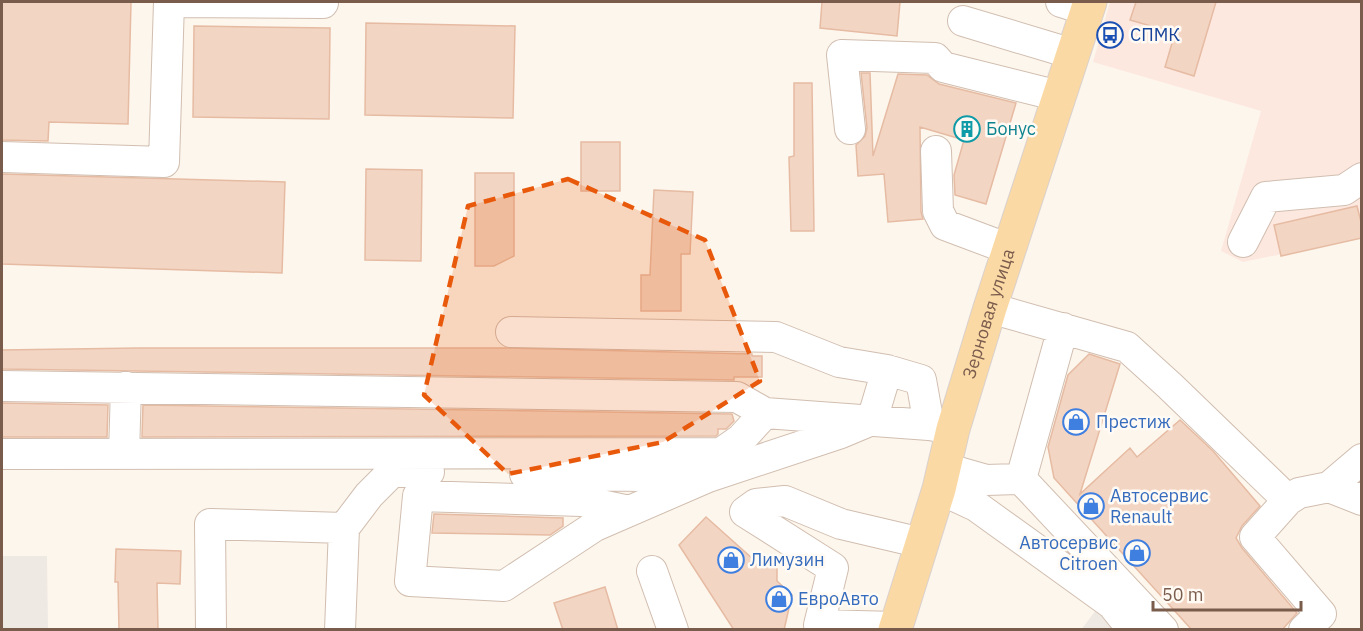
<svg xmlns="http://www.w3.org/2000/svg" width="1363" height="631" font-family="'IBM Plex Sans',sans-serif">
<style>
.commercial{fill:#fde8e0}
.industrial{fill:#efe9e4}
.building{fill:#f3d5c3;stroke:#e6bba3;stroke-width:1.5}
.lines{fill:none;stroke-linecap:round;stroke-linejoin:round}
.minor-casing{stroke:#d1beb0;stroke-width:32}
.major-casing{stroke:#dad1cd;stroke-width:35}
.minor{stroke:#fff;stroke-width:30}
.major{stroke:#fbd9a5;stroke-width:33}
.marked{fill:#e8590c;fill-opacity:0.2;stroke:#e8590c;stroke-width:4.5;stroke-dasharray:12 8;stroke-linejoin:round}
.labels{text-anchor:middle;stroke-width:5;stroke-linejoin:round;paint-order:stroke}
.transit-label{font-size:18px;fill:#164399;stroke:#fffaf3;text-anchor:start}
.culture-label{font-size:18px;fill:#0d838f;stroke:#fffaf3;text-anchor:start}
.street-label{font-size:18px;fill:#7a5c4d;stroke:#fffaf3}
.shop-label{font-size:18px;fill:#366cbe;stroke:#fffaf3;text-anchor:start}
</style>
<rect width="100%" height="100%" fill="#fdf6ec"/>
<path class="commercial" d="M 1110,2 L 1361,2 L 1361,238 L 1243,262 L 1221,251 L 1261,111 L 1093,62 Z"/>
<path class="industrial" d="M 2,556 L 47,556 L 48,629 L 2,629 Z
M 1096,610 L 1114,629 L 1081,630 Z"/>
<path class="building" d="M 2,2 L 131,2 L 128,124 L 49,122 L 48,141 L 2,140 Z
M 822,2 L 900,2 L 897,36 L 820,28 Z
M 1136,2 L 1216,2 L 1194,76 L 1165,67 L 1175,33 L 1130,20 Z
M 366,23 L 515,26 L 513,118 L 365,115 Z
M 194,26 L 330,28 L 329,119 L 193,117 Z
M 861,73 L 870,73 L 873,156 L 898,74 L 927,75 L 939,84 L 1016,103 L 986,204 L 955,195 L 954,175 L 964,140 L 920,127 L 921,212 L 923,219 L 888,222 L 884,174 L 858,176 L 856,145 L 865,136 L 867,128 Z
M 794,83 L 812,83 L 814,231 L 791,231 L 789,157 L 794,156 Z
M 581,142 L 620,142 L 620,191 L 581,191 Z
M 366,169 L 422,170 L 421,261 L 365,260 Z
M 475,173 L 514,173 L 514,256 L 494,266 L 475,266 Z
M 2,174 L 285,182 L 282,273 L 2,264 Z
M 654,190 L 693,192 L 690,254 L 681,254 L 681,311 L 641,311 L 641,275 L 650,275 Z
M 1357,206 L 1362,226 L 1362,238 L 1281,256 L 1274,225 Z
M 139,348 L 507,348 L 752,354 L 752,356 L 762,356 L 762,377 L 734,377 L 734,380 L 2,369 L 2,350 Z
M 1089,354 L 1120,364 L 1080,494 L 1130,448 L 1137,457 L 1180,420 L 1213,451 L 1260,506 L 1242,526 L 1236,538 L 1242,548 L 1297,613 L 1282,630 L 1192,630 L 1054,478 L 1048,447 L 1068,375 Z
M 2,403 L 108,405 L 107,437 L 2,437 Z
M 143,405 L 732,414 L 734,421 L 726,429 L 718,429 L 718,434 L 716,436 L 142,437 Z
M 434,514 L 563,518 L 563,526 L 550,535 L 432,533 Z
M 706,517 L 753,559 L 777,564 L 777,581 L 792,595 L 784,630 L 734,630 L 679,545 Z
M 116,549 L 181,551 L 180,584 L 157,583 L 158,630 L 119,630 L 118,582 L 115,582 Z
M 605,587 L 618,630 L 563,630 L 554,603 Z"/>
<g class="lines">
<g class="minor-casing">
<path id="minor" d="M 169,2 L 323,3
M 1061,2 L 1087,10
M 963,21 L 1073,54
M 850,129 L 842,55 L 935,58 L 943,67 L 1059,96
M 936,151 L 938,211 L 945,225 L 1009,249
M 2,157 L 164,162 L 169,2
M 1243,242 L 1266,197 L 1344,190 L 1362,178
M 990,308 L 1127,347 L 1170,386 L 1288,500 L 1299,493 L 1329,487
M 511,332 L 776,337 L 839,362 L 887,370
M 2,386 L 737,397 L 765,413 L 929,425 L 953,429
M 2,454 L 721,453 L 741,439 L 765,413
M 124,454 L 126,387
M 1362,459 L 1329,487 L 1362,500
M 944,468 L 986,480 L 1021,479 L 1163,630
M 525,474 L 699,477
M 1021,479 L 1063,328
M 939,489 L 976,506 L 1112,604 L 1133,630
M 1288,500 L 1255,537 L 1321,614 L 1304,630
M 629,511 L 582,501 L 418,496 L 410,581 L 504,586 L 595,526 L 708,477 L 841,433 L 872,420 L 887,370 L 921,380 L 929,425
M 652,571 L 673,630
M 896,627 L 819,625 L 833,568 L 745,512 L 756,504 L 785,501 L 841,524 L 922,543
M 211,630 L 210,524 L 344,528
M 340,630 L 344,528 L 369,495 L 392,472 L 429,472"/>
</g>
<g class="major-casing">
<g id="major">
<path id="s1" d="M 895,630 L 939,489 L 953,429 L 990,308 L 1090,2"/>
</g>
</g>
<use href="#minor" class="minor"/>
<use href="#major" class="major"/>
</g>
<path class="marked" d="M 568,179 L 705,240 L 760,381 L 663,442 L 508,474 L 424,395 L 468,206 Z"/>
<defs>
<g id="bus-ring" transform="scale(1.35)"><circle r="9.5" fill="#fffaf3" stroke="#1a4fb4" stroke-width="1.5"/><path d="M-5-6H5V4H4V6H2V4H-2V6H-4V4H-5ZM-3.5-4V0h7V-4ZM-3.5 1.2v1.5H-2V1.2ZM2 1.2v1.5H3.5V1.2Z" fill="#1a4fb4"/></g>
<g id="building-ring" transform="scale(1.35)"><circle r="9.5" fill="#fffaf3" stroke="#0f9aa8" stroke-width="1.5"/><path d="M-4-6H4V6H1V3H-1V6H-4ZM-2.5-4.3h1.7v1.8h-1.7ZM.8-4.3h1.7v1.8H.8ZM-2.5-1h1.7V.8h-1.7ZM.8-1h1.7V.8H.8Z" fill="#0f9aa8"/></g>
<g id="shop-ring" transform="scale(1.35)"><circle r="9.5" fill="#fffaf3" stroke="#3f7fe0" stroke-width="1.5"/><path d="M-5-2.5h2.3a2.7 3.5 0 0 1 5.4 0H5L5.5 6h-11ZM-1.5-2.5h3a1.5 2.3 0 0 0-3 0Z" fill="#3f7fe0"/></g>
</defs>
<g fill-rule="evenodd">
<use href="#bus-ring" x="1110" y="35"/>
<use href="#building-ring" x="967" y="129"/>
<use href="#shop-ring" x="1076" y="422"/>
<use href="#shop-ring" x="1091" y="506"/>
<use href="#shop-ring" x="1137" y="553"/>
<use href="#shop-ring" x="731" y="560"/>
<use href="#shop-ring" x="779" y="599"/>
</g>
<g class="labels">
<g class="transit-label">
<text x="1130" y="41">СПМК</text>
</g>
<g class="culture-label">
<text x="986" y="135">Бонус</text>
</g>
<g class="street-label">
<text dy="6" stroke="none"><textPath href="#s1" startOffset="330">Зерновая улица</textPath></text>
</g>
<g class="shop-label">
<text x="1096" y="428">Престиж</text>
<text x="1110" y="502">Автосервис<tspan x="1110" dy="21">Renault</tspan></text>
<text x="1118" y="549" text-anchor="end">Автосервис<tspan x="1118" dy="21">Citroen</tspan></text>
<text x="750" y="566">Лимузин</text>
<text x="798" y="605">ЕвроАвто</text>
</g>
</g>
<rect width="1363" height="631" fill="none" stroke="#7a5c4d" stroke-width="6"/>
<path d="M1153 601v9h148v-9" fill="none" stroke="#7a5c4d" stroke-width="3"/>
<text x="1162" y="601" font-size="18" fill="#7a5c4d" stroke="#fffaf3" stroke-width="4.5" paint-order="stroke">50 m</text>
</svg>
